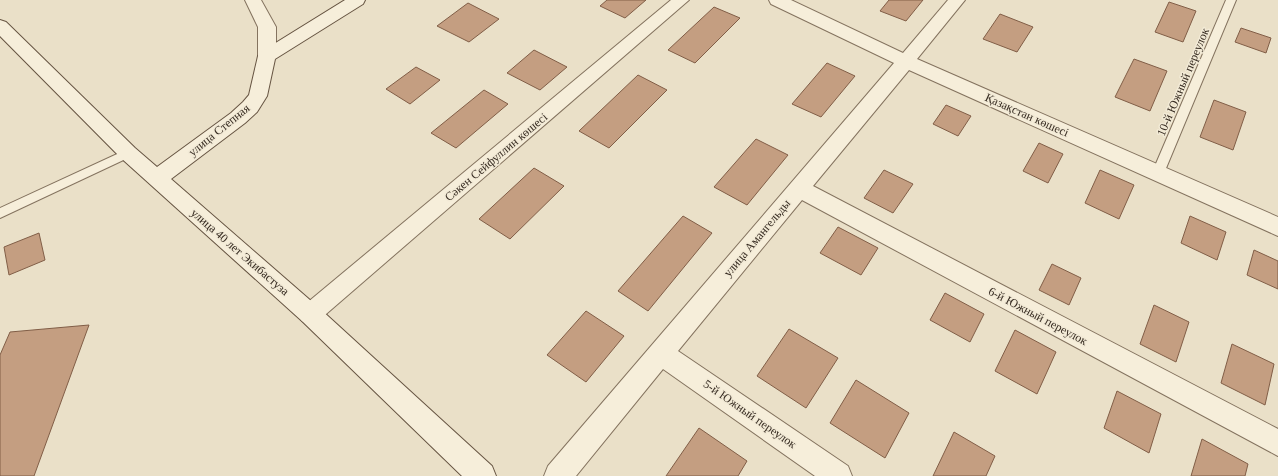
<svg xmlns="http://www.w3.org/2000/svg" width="1278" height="476" font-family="Georgia,serif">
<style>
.building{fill:#c49e81;stroke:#815e47}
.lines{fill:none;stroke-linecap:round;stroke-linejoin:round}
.lane-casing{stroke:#84735f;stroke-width:2}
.street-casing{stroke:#84735f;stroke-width:2}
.secondary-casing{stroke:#665442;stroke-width:2}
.lane{fill:#f6eeda;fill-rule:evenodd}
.street{fill:#f6eeda;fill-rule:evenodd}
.secondary{fill:#f6eeda;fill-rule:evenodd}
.labels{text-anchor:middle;stroke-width:3;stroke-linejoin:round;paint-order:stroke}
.street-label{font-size:12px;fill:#362b21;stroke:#f2ead6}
</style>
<rect width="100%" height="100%" fill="#eae0c8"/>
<path class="building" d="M 607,0 L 646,0 L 625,18 L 600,6 Z
M 889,0 L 923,0 L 906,21 L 880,11 Z
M 1169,2 L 1196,11 L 1183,42 L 1155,32 Z
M 468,3 L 499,19 L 469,42 L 437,26 Z
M 714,7 L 740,18 L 695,63 L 668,50 Z
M 1000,14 L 1033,27 L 1017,52 L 983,39 Z
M 1241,28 L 1271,38 L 1266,53 L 1235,42 Z
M 534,50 L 567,67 L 540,90 L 507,73 Z
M 1134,59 L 1167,71 L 1150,111 L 1115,97 Z
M 827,63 L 855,76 L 821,117 L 792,104 Z
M 416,67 L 440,80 L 410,104 L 386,89 Z
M 638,75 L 667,90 L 609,148 L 579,131 Z
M 484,90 L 508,104 L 456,148 L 431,133 Z
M 1214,100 L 1246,112 L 1233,150 L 1200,137 Z
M 946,105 L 971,116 L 958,136 L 933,124 Z
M 756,139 L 788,155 L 747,205 L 714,187 Z
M 1039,143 L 1063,154 L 1048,183 L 1023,171 Z
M 534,168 L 564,186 L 510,239 L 479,219 Z
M 884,170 L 913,184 L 893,213 L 864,198 Z
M 1100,170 L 1134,185 L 1119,219 L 1085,203 Z
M 683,216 L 712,233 L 648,311 L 618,291 Z
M 1190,216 L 1226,232 L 1217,260 L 1181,243 Z
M 838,227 L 878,248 L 861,275 L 820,253 Z
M 39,233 L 45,260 L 9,275 L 4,247 Z
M 1254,250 L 1278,261 L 1278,289 L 1247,275 Z
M 1052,264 L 1081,278 L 1069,305 L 1039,290 Z
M 945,293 L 984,314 L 970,342 L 930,320 Z
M 1154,305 L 1189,322 L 1176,362 L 1140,344 Z
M 586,311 L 624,336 L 586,382 L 547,355 Z
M 89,325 L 34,476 L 0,476 L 0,355 L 10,332 Z
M 789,329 L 838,358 L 806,408 L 757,376 Z
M 1015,330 L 1056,352 L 1037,394 L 995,371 Z
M 1232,344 L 1274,364 L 1265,405 L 1221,383 Z
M 856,380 L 909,413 L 885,458 L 830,423 Z
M 1117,391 L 1161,414 L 1149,453 L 1104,428 Z
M 699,428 L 747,461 L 738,476 L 666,476 Z
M 954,432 L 995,456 L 986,476 L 933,476 Z
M 1202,439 L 1248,464 L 1245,476 L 1191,476 Z"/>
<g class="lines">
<g class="lane-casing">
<path id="lane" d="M 1226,0 L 1236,0 L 1164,173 L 1162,176 L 1158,177 L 1154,176 L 1152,173 Z
M 128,149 L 132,150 L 133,153 L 132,156 L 0,218 L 0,208 Z"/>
</g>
<g class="street-casing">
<path id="street" d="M 245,0 L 261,0 L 276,27 L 276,56 L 273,60 L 267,62 L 261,60 L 258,56 L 258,27 Z
M 671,0 L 689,0 L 318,321 L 310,324 L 302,321 L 298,314 L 302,307 Z
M 769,0 L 791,0 L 903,53 L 948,0 L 965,0 L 917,59 L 1278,217 L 1278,236 L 909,70 L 813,186 L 1278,429 L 1278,456 L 802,200 L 678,351 L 848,466 L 852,476 L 815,476 L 663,369 L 576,476 L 544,476 L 548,466 L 894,63 L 771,4 Z"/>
</g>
<g class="secondary-casing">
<path id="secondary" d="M 345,0 L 365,0 L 363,4 L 275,59 L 267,96 L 257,112 L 245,123 L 171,179 L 318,307 L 492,466 L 496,476 L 462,476 L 302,321 L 121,158 L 0,36 L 0,20 L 6,22 L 135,148 L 157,167 L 231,113 L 243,102 L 249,95 L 258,56 L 261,52 Z"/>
</g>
<use href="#lane" class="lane"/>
<use href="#street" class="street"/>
<use href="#secondary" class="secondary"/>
</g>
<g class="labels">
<g class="street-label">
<text transform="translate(1183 82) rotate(-67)" y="4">10-й Южный переулок</text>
<text transform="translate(1027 115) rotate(24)" y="4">Қазақстан көшесі</text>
<text transform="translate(219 130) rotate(-39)" y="4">улица Степная</text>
<text transform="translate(496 157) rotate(-40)" y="4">Сәкен Сейфуллин көшесі</text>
<text transform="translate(757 238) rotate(-50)" y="4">улица Амангельды</text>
<text transform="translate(240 252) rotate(41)" y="4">улица 40 лет Экибастуза</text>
<text transform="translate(1038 316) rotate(28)" y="4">6-й Южный переулок</text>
<text transform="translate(750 414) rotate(35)" y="4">5-й Южный переулок</text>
</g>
</g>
</svg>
